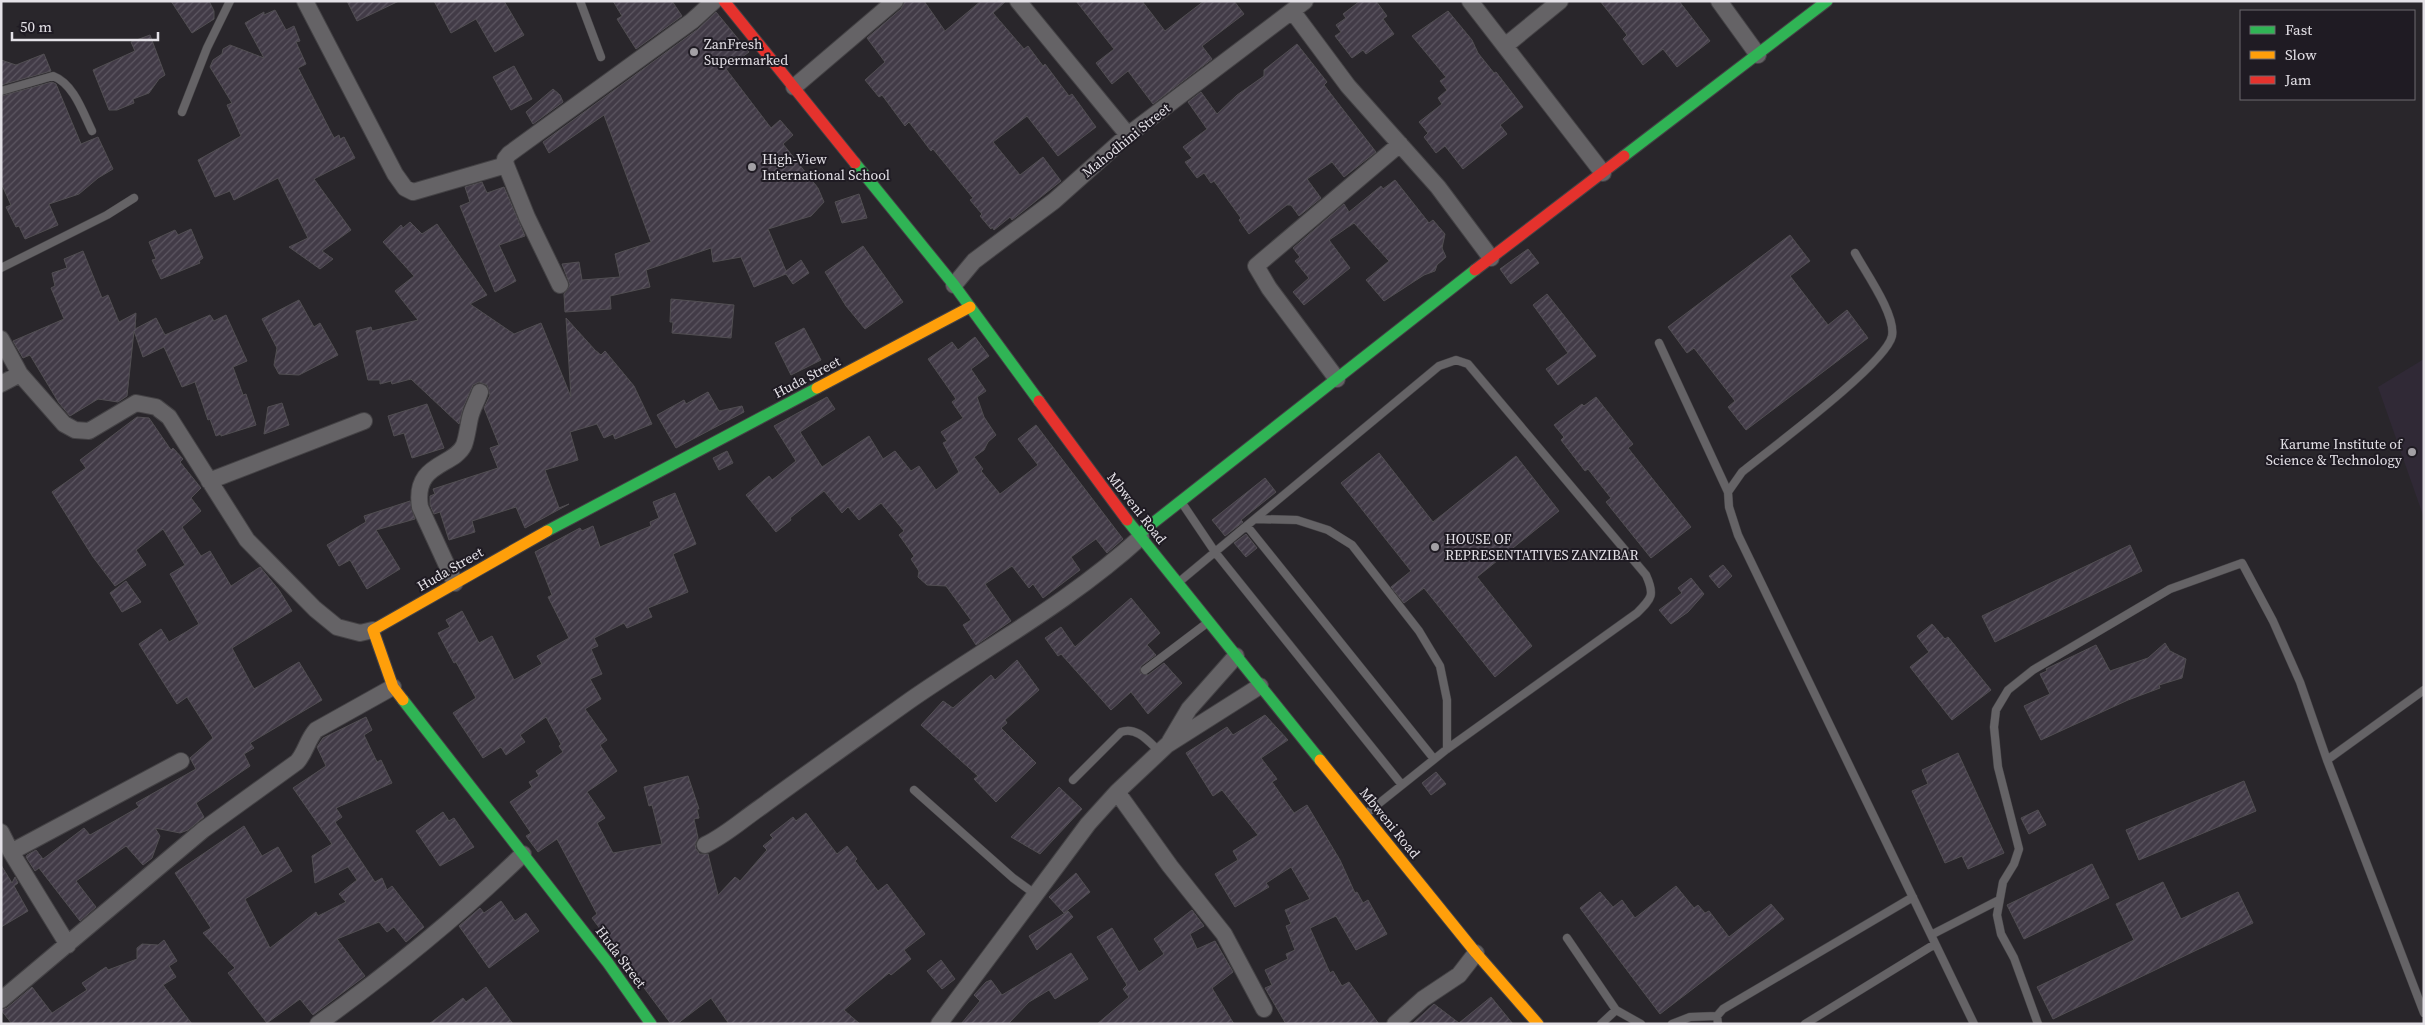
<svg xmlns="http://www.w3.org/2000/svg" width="2425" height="1025" font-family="'Source Serif 4',serif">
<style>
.built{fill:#302936}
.building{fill:url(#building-hatch);stroke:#514e52}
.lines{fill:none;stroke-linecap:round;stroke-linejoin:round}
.lane-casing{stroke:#444245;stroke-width:9}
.street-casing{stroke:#444245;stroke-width:18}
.fast-casing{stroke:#444245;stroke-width:13}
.slow-casing{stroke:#444245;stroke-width:13}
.jam-casing{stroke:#444245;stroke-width:13}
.lane{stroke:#656366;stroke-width:8}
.street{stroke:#656366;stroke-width:16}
.fast{stroke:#30b455;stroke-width:11}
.slow{stroke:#ff9f0a;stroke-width:11}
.jam{stroke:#e5322d;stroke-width:11}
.poi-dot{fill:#a3a0a5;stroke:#1f1b23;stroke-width:2}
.labels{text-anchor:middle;stroke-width:4;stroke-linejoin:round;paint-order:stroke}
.poi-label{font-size:14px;fill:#e4e1e7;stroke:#1f1b23;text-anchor:start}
.street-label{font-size:14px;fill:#e4e1e7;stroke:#1f1b23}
</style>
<defs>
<pattern id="building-hatch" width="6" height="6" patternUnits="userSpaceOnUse" patternTransform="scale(1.25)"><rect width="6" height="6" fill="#423b47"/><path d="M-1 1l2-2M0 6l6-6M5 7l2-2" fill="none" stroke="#5d5762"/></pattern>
</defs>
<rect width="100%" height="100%" fill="#29262b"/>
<path class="built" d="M 2424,359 L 2424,518 L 2378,387 Z"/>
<path class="building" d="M 171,1 L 209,1 L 214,11 L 214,19 L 192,33 Z
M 347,1 L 399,1 L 357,21 Z
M 434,1 L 504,1 L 524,35 L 495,52 L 476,19 L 451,33 Z
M 613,1 L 672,1 L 682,16 L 636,49 L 617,19 L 622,16 Z
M 905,1 L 924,1 L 945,31 L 981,1 L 1006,1 L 993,13 L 1024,49 L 1028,46 L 1043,66 L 1045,64 L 1069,96 L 1072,94 L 1096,127 L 1058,156 L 1027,116 L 993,142 L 1020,175 L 1043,157 L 1061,181 L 1012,220 L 1010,217 L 994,230 L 992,227 L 991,229 L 980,216 L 982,214 L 970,200 L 973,198 L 933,149 L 931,151 L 909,122 L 905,126 L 882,95 L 879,97 L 865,80 L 885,62 L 867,38 L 901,9 Z
M 1076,1 L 1142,1 L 1165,31 L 1204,1 L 1234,1 L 1244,14 L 1202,46 L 1212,59 L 1153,104 L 1128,71 L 1112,84 L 1096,63 L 1114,49 Z
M 1360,1 L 1376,1 L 1387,16 L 1383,19 L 1394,34 L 1366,54 L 1363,50 L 1352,58 L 1335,36 L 1341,32 L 1336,25 L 1346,18 L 1343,14 Z
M 1600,1 L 1679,1 L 1710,41 L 1677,67 L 1663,49 L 1643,65 L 1623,39 L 1627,35 Z
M 275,10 L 286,30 L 294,26 L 300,41 L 296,42 L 306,64 L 298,68 L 334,138 L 339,135 L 340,139 L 344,137 L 355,158 L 314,179 L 351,230 L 322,251 L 333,259 L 320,269 L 289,247 L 308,238 L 278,178 L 234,200 L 230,191 L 215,197 L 198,160 L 241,136 L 227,105 L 232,103 L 210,67 L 213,60 L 222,54 L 223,49 L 230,45 L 264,58 L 245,23 L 264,12 L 264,15 Z
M 1448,11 L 1472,40 L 1478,53 L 1494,73 L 1496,72 L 1523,107 L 1500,125 L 1507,134 L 1463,169 L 1445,146 L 1436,153 L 1424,137 L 1428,133 L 1419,122 L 1442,104 L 1438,98 L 1447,90 L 1440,81 L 1446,77 L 1412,36 Z
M 716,12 L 749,52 L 726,69 L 771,128 L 780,120 L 793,135 L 783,144 L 818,188 L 824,202 L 811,216 L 768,229 L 786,271 L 801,260 L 809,273 L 793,284 L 786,274 L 754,287 L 741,257 L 713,262 L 711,248 L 646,270 L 650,287 L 610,296 L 611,309 L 565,312 L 564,294 L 570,285 L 562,264 L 579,262 L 582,280 L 620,277 L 615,254 L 651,242 L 604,115 L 549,153 L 543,142 L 698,29 Z
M 150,35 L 165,75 L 159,79 L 149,93 L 133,99 L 134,103 L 117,110 L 109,110 L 93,70 L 135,51 L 131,42 Z
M 1297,44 L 1327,82 L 1324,85 L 1376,152 L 1344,177 L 1332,162 L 1307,179 L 1321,198 L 1299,216 L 1291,205 L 1287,205 L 1249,234 L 1239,220 L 1241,218 L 1214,181 L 1211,183 L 1204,173 L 1197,178 L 1185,162 L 1192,158 L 1183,147 L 1207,129 L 1188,102 L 1201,92 L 1217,114 L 1237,95 L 1264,76 L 1264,70 Z
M 44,54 L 51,71 L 1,85 L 1,60 L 16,65 Z
M 514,66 L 532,99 L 511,110 L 493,77 Z
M 52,82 L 56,84 L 81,144 L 98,137 L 113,169 L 98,178 L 79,194 L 49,204 L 58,225 L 25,239 L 19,226 L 16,227 L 6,207 L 11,205 L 1,183 L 1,96 Z
M 553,89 L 560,95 L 563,102 L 533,124 L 526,112 Z
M 1395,180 L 1429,223 L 1433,220 L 1445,234 L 1442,248 L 1446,257 L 1437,265 L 1435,271 L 1424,275 L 1384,301 L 1366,280 L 1389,261 L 1354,223 L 1329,240 L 1350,268 L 1304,305 L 1293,292 L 1309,278 L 1295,261 L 1300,257 L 1293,248 L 1344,204 L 1349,212 L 1381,186 L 1383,189 Z
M 482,182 L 487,193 L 504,187 L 525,236 L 499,245 L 516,281 L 495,292 L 460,206 L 470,202 L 465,187 Z
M 859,194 L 867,218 L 842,223 L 835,202 Z
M 410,222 L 422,234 L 437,224 L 487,295 L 470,304 L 514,334 L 541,323 L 571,397 L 566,318 L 595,350 L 601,355 L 605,351 L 634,386 L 652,424 L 615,439 L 613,434 L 604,438 L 597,424 L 570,432 L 578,460 L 545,470 L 559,508 L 569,504 L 525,528 L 516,507 L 472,521 L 475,532 L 449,540 L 440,512 L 434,514 L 430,505 L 430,496 L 435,494 L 433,489 L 498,468 L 490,448 L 499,445 L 484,408 L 490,395 L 487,385 L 479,382 L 473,385 L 463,408 L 459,424 L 411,379 L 392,384 L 391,381 L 380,384 L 380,380 L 368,380 L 356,331 L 371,327 L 372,331 L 418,320 L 395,291 L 414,276 L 383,242 L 401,225 L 403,228 Z
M 191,229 L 203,258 L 199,261 L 200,263 L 161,279 L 152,260 L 156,259 L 149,242 L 175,230 L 178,235 Z
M 1790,235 L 1810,261 L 1790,276 L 1828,325 L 1847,310 L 1868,338 L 1746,430 L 1728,407 L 1735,401 L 1694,348 L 1687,353 L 1668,327 Z
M 863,246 L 903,302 L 865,329 L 846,306 L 825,272 Z
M 1528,249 L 1539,263 L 1511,284 L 1500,269 Z
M 83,251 L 102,298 L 108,295 L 119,322 L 136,313 L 135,329 L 156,318 L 165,335 L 210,315 L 214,321 L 226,315 L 247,361 L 233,367 L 243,395 L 246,394 L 256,425 L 221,436 L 221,434 L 216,436 L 210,419 L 208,420 L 195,382 L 182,387 L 164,347 L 143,357 L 134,331 L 127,396 L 118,402 L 98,399 L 70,416 L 59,403 L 30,355 L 23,358 L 13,341 L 64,319 L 51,288 L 55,286 L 52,273 L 67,268 L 64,259 Z
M 1547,294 L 1596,356 L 1558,385 L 1546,369 L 1568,353 L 1533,305 Z
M 671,299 L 734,305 L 731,338 L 672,333 L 673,322 L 670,322 Z
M 299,300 L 314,327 L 320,323 L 338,355 L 299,375 L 279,374 L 274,365 L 277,348 L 262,319 Z
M 804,328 L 821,360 L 791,375 L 775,343 Z
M 975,337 L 989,356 L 971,369 L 986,391 L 977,397 L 984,417 L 996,435 L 988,442 L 984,450 L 974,457 L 983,469 L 981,471 L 1000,494 L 1038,465 L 1018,439 L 1036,425 L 1123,539 L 1107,553 L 1096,539 L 1071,557 L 1080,570 L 1043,598 L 1033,584 L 1029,588 L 1012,566 L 985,584 L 1011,621 L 976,645 L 963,625 L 971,620 L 946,586 L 927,585 L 918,577 L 919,571 L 911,559 L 914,556 L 899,535 L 904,531 L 881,503 L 859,520 L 848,507 L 842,513 L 824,491 L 790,518 L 791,520 L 776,532 L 746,495 L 769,476 L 772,480 L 796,461 L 774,426 L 827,397 L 835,409 L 800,432 L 822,467 L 869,436 L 883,459 L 895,451 L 911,471 L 919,466 L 936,490 L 959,472 L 943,443 L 947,441 L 941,432 L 963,418 L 952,402 L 956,399 L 928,359 L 952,342 L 958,350 Z
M 708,392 L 719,411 L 742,406 L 744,412 L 676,448 L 657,415 L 684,400 L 686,404 Z
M 1596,397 L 1633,444 L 1628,448 L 1691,527 L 1651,558 L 1606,502 L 1611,498 L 1588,469 L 1585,471 L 1561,440 L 1564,437 L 1554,425 L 1582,404 L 1584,406 Z
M 282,403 L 289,425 L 264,434 L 268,407 Z
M 427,404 L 444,448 L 412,458 L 404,433 L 394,436 L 388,416 Z
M 137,417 L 149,418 L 171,450 L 173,448 L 183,459 L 180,462 L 201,488 L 191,498 L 201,511 L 182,527 L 201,556 L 210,551 L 231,586 L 260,567 L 279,590 L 292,611 L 232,648 L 254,689 L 299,662 L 322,700 L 250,743 L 254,748 L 244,754 L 250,766 L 196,803 L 204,817 L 188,830 L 180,833 L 155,828 L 160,836 L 152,858 L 143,865 L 126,846 L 76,881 L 96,907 L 80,921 L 39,868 L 35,871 L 26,857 L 27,855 L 36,850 L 43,859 L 84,828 L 90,835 L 139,807 L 136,803 L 196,769 L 190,758 L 213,738 L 187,697 L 177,704 L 139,644 L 161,629 L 169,642 L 199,624 L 170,574 L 185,565 L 163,529 L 136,550 L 146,565 L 115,586 L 93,557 L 52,492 L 86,468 L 80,460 Z
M 727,451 L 733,463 L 719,470 L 713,458 Z
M 1379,453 L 1433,522 L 1516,456 L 1559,511 L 1477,577 L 1532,646 L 1495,677 L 1424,588 L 1404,603 L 1391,587 L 1411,571 L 1341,483 Z
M 1265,478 L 1276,492 L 1241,520 L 1243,522 L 1225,536 L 1212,520 Z
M 675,493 L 696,544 L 673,554 L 688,592 L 648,608 L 652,617 L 627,628 L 624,623 L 594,638 L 598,646 L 591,649 L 602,674 L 590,679 L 601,699 L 585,709 L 607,740 L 600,745 L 617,771 L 587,792 L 605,818 L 597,823 L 613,853 L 662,844 L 652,805 L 649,806 L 644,787 L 688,776 L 699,809 L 697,809 L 699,818 L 694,819 L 698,838 L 695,844 L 696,849 L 700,854 L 708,854 L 718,895 L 735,877 L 740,881 L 767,850 L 763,846 L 773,838 L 770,835 L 793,817 L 796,821 L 806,813 L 837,854 L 847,846 L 857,859 L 855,861 L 878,891 L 887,884 L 925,934 L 904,950 L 911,959 L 891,975 L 889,973 L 844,1010 L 860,1024 L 729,1024 L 711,998 L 677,1024 L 671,1024 L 592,918 L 597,914 L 557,839 L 538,852 L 526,836 L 531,833 L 510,802 L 532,787 L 529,782 L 539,776 L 536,771 L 563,752 L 559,746 L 561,744 L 546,717 L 520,735 L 525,742 L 506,755 L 501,747 L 483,758 L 453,713 L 476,698 L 456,662 L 454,663 L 438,633 L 450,627 L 446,620 L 462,611 L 479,643 L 492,636 L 514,680 L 542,664 L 537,656 L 569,638 L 548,597 L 552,595 L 535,552 L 580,528 L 582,531 L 593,526 L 600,547 L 651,526 L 650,522 L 659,518 L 653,502 Z
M 410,501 L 415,519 L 376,530 L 400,569 L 367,589 L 350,560 L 339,566 L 327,545 L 366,522 L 364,516 Z
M 1246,534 L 1257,548 L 1246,557 L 1234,543 Z
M 2130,545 L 2142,571 L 1995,642 L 1982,616 Z
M 1723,565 L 1732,576 L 1719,588 L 1709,576 Z
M 1691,578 L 1704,594 L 1688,612 L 1671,624 L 1659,610 L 1682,593 L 1678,588 Z
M 126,581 L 141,602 L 122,612 L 110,593 Z
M 1131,598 L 1160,633 L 1147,645 L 1156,655 L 1141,666 L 1140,673 L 1148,675 L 1164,663 L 1182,683 L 1148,714 L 1131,692 L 1111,710 L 1061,654 L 1058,656 L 1045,638 L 1061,627 L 1075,647 Z
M 1932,624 L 1945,639 L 1948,637 L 1991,690 L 1952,720 L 1910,667 L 1929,652 L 1917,636 Z
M 2165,643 L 2170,651 L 2186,659 L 2182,678 L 2159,685 L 2160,688 L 2128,700 L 2041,740 L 2024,706 L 2050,694 L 2040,674 L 2047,671 L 2046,669 L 2096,645 L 2110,671 L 2148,658 Z
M 1017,660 L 1039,690 L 1005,720 L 1007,723 L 1001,728 L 1036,763 L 996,802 L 974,779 L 978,776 L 921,725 L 943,701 L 953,708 L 991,675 L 995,680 Z
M 1265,715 L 1288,740 L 1261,758 L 1277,779 L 1272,782 L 1294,813 L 1307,805 L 1340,860 L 1355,893 L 1357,892 L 1363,903 L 1368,900 L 1387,934 L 1356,950 L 1336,916 L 1310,928 L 1330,973 L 1333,971 L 1342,986 L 1349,982 L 1379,1024 L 1286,1024 L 1265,988 L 1272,985 L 1265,970 L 1288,959 L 1286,954 L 1295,950 L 1286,926 L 1291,924 L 1285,910 L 1310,899 L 1291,867 L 1266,883 L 1269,887 L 1235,907 L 1215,874 L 1238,860 L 1233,851 L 1258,835 L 1222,790 L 1213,796 L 1186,753 L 1227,727 L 1233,735 Z
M 366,717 L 372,730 L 364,735 L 377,762 L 381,760 L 392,783 L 336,808 L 342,817 L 335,822 L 375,882 L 382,878 L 387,890 L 392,886 L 424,927 L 406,942 L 394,927 L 387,932 L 379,922 L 337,939 L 365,976 L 313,1015 L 300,999 L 267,1023 L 228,973 L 235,968 L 203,933 L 211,928 L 175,873 L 244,826 L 262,856 L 278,847 L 292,871 L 245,899 L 270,948 L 316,912 L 318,916 L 346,902 L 339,894 L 357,880 L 348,867 L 315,883 L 312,856 L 332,844 L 293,788 L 326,766 L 317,747 L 323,738 Z
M 1958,753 L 2004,853 L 1968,869 L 1962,856 L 1945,863 L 1912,791 L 1928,784 L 1922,770 Z
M 1436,772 L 1446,784 L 1431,795 L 1422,783 Z
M 2244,781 L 2256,811 L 2139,860 L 2126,830 Z
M 1059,787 L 1082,809 L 1040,854 L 1011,837 Z
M 2038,810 L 2046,825 L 2029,834 L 2021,818 Z
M 443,812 L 449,821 L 454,818 L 474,847 L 440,866 L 416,831 Z
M 2092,864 L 2109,898 L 2024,939 L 2007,905 Z
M 1,865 L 12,883 L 15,877 L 18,883 L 14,886 L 28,911 L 1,927 Z
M 1076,873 L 1090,892 L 1064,913 L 1049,897 Z
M 2163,882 L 2181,919 L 2238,892 L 2253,923 L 2053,1019 L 2037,987 L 2134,940 L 2116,904 Z
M 1676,886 L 1694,908 L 1698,905 L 1705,913 L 1709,911 L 1729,937 L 1771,904 L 1784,919 L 1660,1014 L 1580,908 L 1600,892 L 1613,907 L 1622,900 L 1635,918 Z
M 501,901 L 515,921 L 526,913 L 539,931 L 489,968 L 459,926 L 480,908 L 484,913 Z
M 1192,910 L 1204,926 L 1190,934 L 1197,949 L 1215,941 L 1233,972 L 1212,988 L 1234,1024 L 1097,1024 L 1129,997 L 1123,989 L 1127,985 L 1097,937 L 1112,928 L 1139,972 L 1164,954 L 1154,939 Z
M 1068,911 L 1073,917 L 1037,950 L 1029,936 Z
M 164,940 L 177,961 L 169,966 L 176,977 L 163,985 L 192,1024 L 12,1024 L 1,1010 L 7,1008 L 32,987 L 52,1013 L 87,990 L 82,983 L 106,967 L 108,970 L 137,959 L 137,948 L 142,944 L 158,945 Z
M 1071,953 L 1088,979 L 1055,999 L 1049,990 L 1029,1002 L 1008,1024 L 961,1024 L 980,1001 L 974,995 L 986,982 L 991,980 L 1002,995 Z
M 941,960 L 955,979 L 942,989 L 927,971 Z
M 486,987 L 513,1024 L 429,1024 L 463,998 L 466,1002 Z
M 1491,997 L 1513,1024 L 1412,1024 L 1434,1004 L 1459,1023 Z"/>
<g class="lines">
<g class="lane-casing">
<path id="lane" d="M 580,1 L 601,57
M 1,91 L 53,76 C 74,84 83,113 92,131
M 182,112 L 207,48 L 230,1
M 1855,253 C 1866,273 1896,315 1892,336 C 1886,364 1769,450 1742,472 L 1728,492 L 1729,507 L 1738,535 L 1974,1024
M 1,268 L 107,215 L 134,198
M 1659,343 L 1728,492
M 1256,519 L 1297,520 L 1328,530 L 1352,545 L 1419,631 L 1440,666 L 1447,700 L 1447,749
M 1247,526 L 1434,759
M 1179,582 L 1215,552 L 1182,503
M 1145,670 L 1207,623
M 2327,760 L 2424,690
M 1073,780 L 1121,732 C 1137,726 1149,742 1160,752
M 914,790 L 1013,878 L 1035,894
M 1367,813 L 1447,749 L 1637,613 C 1652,598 1655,595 1646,575 L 1468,364 L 1456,360 L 1439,366 L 1215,552 L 1402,785
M 1931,935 L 1999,900
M 1567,938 L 1616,1010 L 1641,1024
M 1601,1024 L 1616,1010
M 1672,1024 L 1690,1017 L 1717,1016
M 1718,1024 L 1717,1016 L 1723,1009 L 1913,897
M 1805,1024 L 1935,944
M 2038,1024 L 2014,958 L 2001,934 L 1997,915 L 2003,882 L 2014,864 L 2019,849 L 1998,767 L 1994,727 L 1996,710 L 2008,690 L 2033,670 L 2170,589 L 2242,563 L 2273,621 L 2300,682 L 2327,760 L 2424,1013"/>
</g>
<g class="street-casing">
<path id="street" d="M 305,1 L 395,174 L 405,188 L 413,192 L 506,165
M 1018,1 L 1128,135
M 1470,1 L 1603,173
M 1719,1 L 1758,55
M 1293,12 L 1348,86 L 1438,187 L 1491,258
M 1505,46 L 1560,1
M 794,87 L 895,1
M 560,285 L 527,217 L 506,165 L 505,159 L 509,154 L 692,21 L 714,1
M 954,285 L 974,261 L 1054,201 L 1128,135 L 1305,1
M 1,339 L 20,374 L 64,424 L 75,430 L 89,431 L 136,403 L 156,407 L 169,417 L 247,540 L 315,609 L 337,627 L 360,633 L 373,630
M 1337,379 L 1269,288 L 1256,266 L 1400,144
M 1,384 L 20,374
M 209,481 L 364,421
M 455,583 L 420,507 C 413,462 454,467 464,445 C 467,437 468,427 470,418 C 472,409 477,401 480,392
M 1170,741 L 1189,709 L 1236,656
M 1117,792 L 1170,866 L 1224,934 L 1264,1009
M 1,832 L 11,852 L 68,945
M 705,845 C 726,835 742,820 761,807 C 810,771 860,736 909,701 C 987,647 1071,601 1141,537
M 11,852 L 181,761
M 1,1000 L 203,830 L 297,762 C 306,752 307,740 316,730 L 393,687
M 318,1024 C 390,972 459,916 523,854
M 939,1024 L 1088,824 L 1117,792 L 1167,745 L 1260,686
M 1395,1024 L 1423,999 L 1459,975 L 1476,953"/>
</g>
<g class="fast-casing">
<path id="fast" d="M 1624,156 L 1827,1
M 855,163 L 954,285 L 1039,401
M 1127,520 L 1320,760
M 547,531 L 817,388
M 1139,534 L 1475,270
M 403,700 L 608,963 L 651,1024"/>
</g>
<g class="slow-casing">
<path id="slow" d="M 817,388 L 970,307
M 403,700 L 393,687 L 373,630 L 547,531
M 1320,760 L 1476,953 L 1538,1024"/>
</g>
<g class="jam-casing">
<path id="jam" d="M 724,1 L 855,163
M 1475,270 L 1624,156
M 1039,401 L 1127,520"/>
</g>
<use href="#lane" class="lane"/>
<use href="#street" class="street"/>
<use href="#fast" class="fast"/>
<use href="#slow" class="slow"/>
<use href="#jam" class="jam"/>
</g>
<g class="poi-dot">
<circle cx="694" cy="52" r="5"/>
<circle cx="752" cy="167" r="5"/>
<circle cx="2412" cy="452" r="5"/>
<circle cx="1435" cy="547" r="5"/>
</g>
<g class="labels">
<g class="poi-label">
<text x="704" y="49">ZanFresh<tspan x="704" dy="16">Supermarked</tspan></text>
<text x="762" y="164">High-View<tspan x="762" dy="16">International School</tspan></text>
<text x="2402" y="449" text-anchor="end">Karume Institute of<tspan x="2402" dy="16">Science &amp; Technology</tspan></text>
<text x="1445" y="544">HOUSE OF<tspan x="1445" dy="16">REPRESENTATIVES ZANZIBAR</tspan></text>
</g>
<g class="street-label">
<text transform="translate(1126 140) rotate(-39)" y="5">Mahodhini Street</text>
<text transform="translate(807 377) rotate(-28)" y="5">Huda Street</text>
<text transform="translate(1137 508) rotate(52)" y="5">Mbweni Road</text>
<text transform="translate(450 569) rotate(-30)" y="5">Huda Street</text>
<text transform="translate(1390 823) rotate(51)" y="5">Mbweni Road</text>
<text transform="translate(621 957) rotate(53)" y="5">Huda Street</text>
</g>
</g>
<rect width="2425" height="1025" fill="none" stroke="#e4e1e7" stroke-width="5"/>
<rect x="2240" y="10" width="175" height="90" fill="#1f1b23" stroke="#6e6a71"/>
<rect x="2250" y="26" width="25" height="8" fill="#30b455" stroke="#6e6a71"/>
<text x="2285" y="35" font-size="15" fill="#e4e1e7">Fast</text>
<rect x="2250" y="51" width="25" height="8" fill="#ff9f0a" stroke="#6e6a71"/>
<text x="2285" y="60" font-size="15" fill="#e4e1e7">Slow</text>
<rect x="2250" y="76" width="25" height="8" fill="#e5322d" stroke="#6e6a71"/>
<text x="2285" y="85" font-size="15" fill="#e4e1e7">Jam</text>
<path d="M12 32v8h146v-8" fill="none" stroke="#e4e1e7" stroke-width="2.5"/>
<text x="20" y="32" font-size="15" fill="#e4e1e7" stroke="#1f1b23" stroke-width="4" paint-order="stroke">50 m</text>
</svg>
